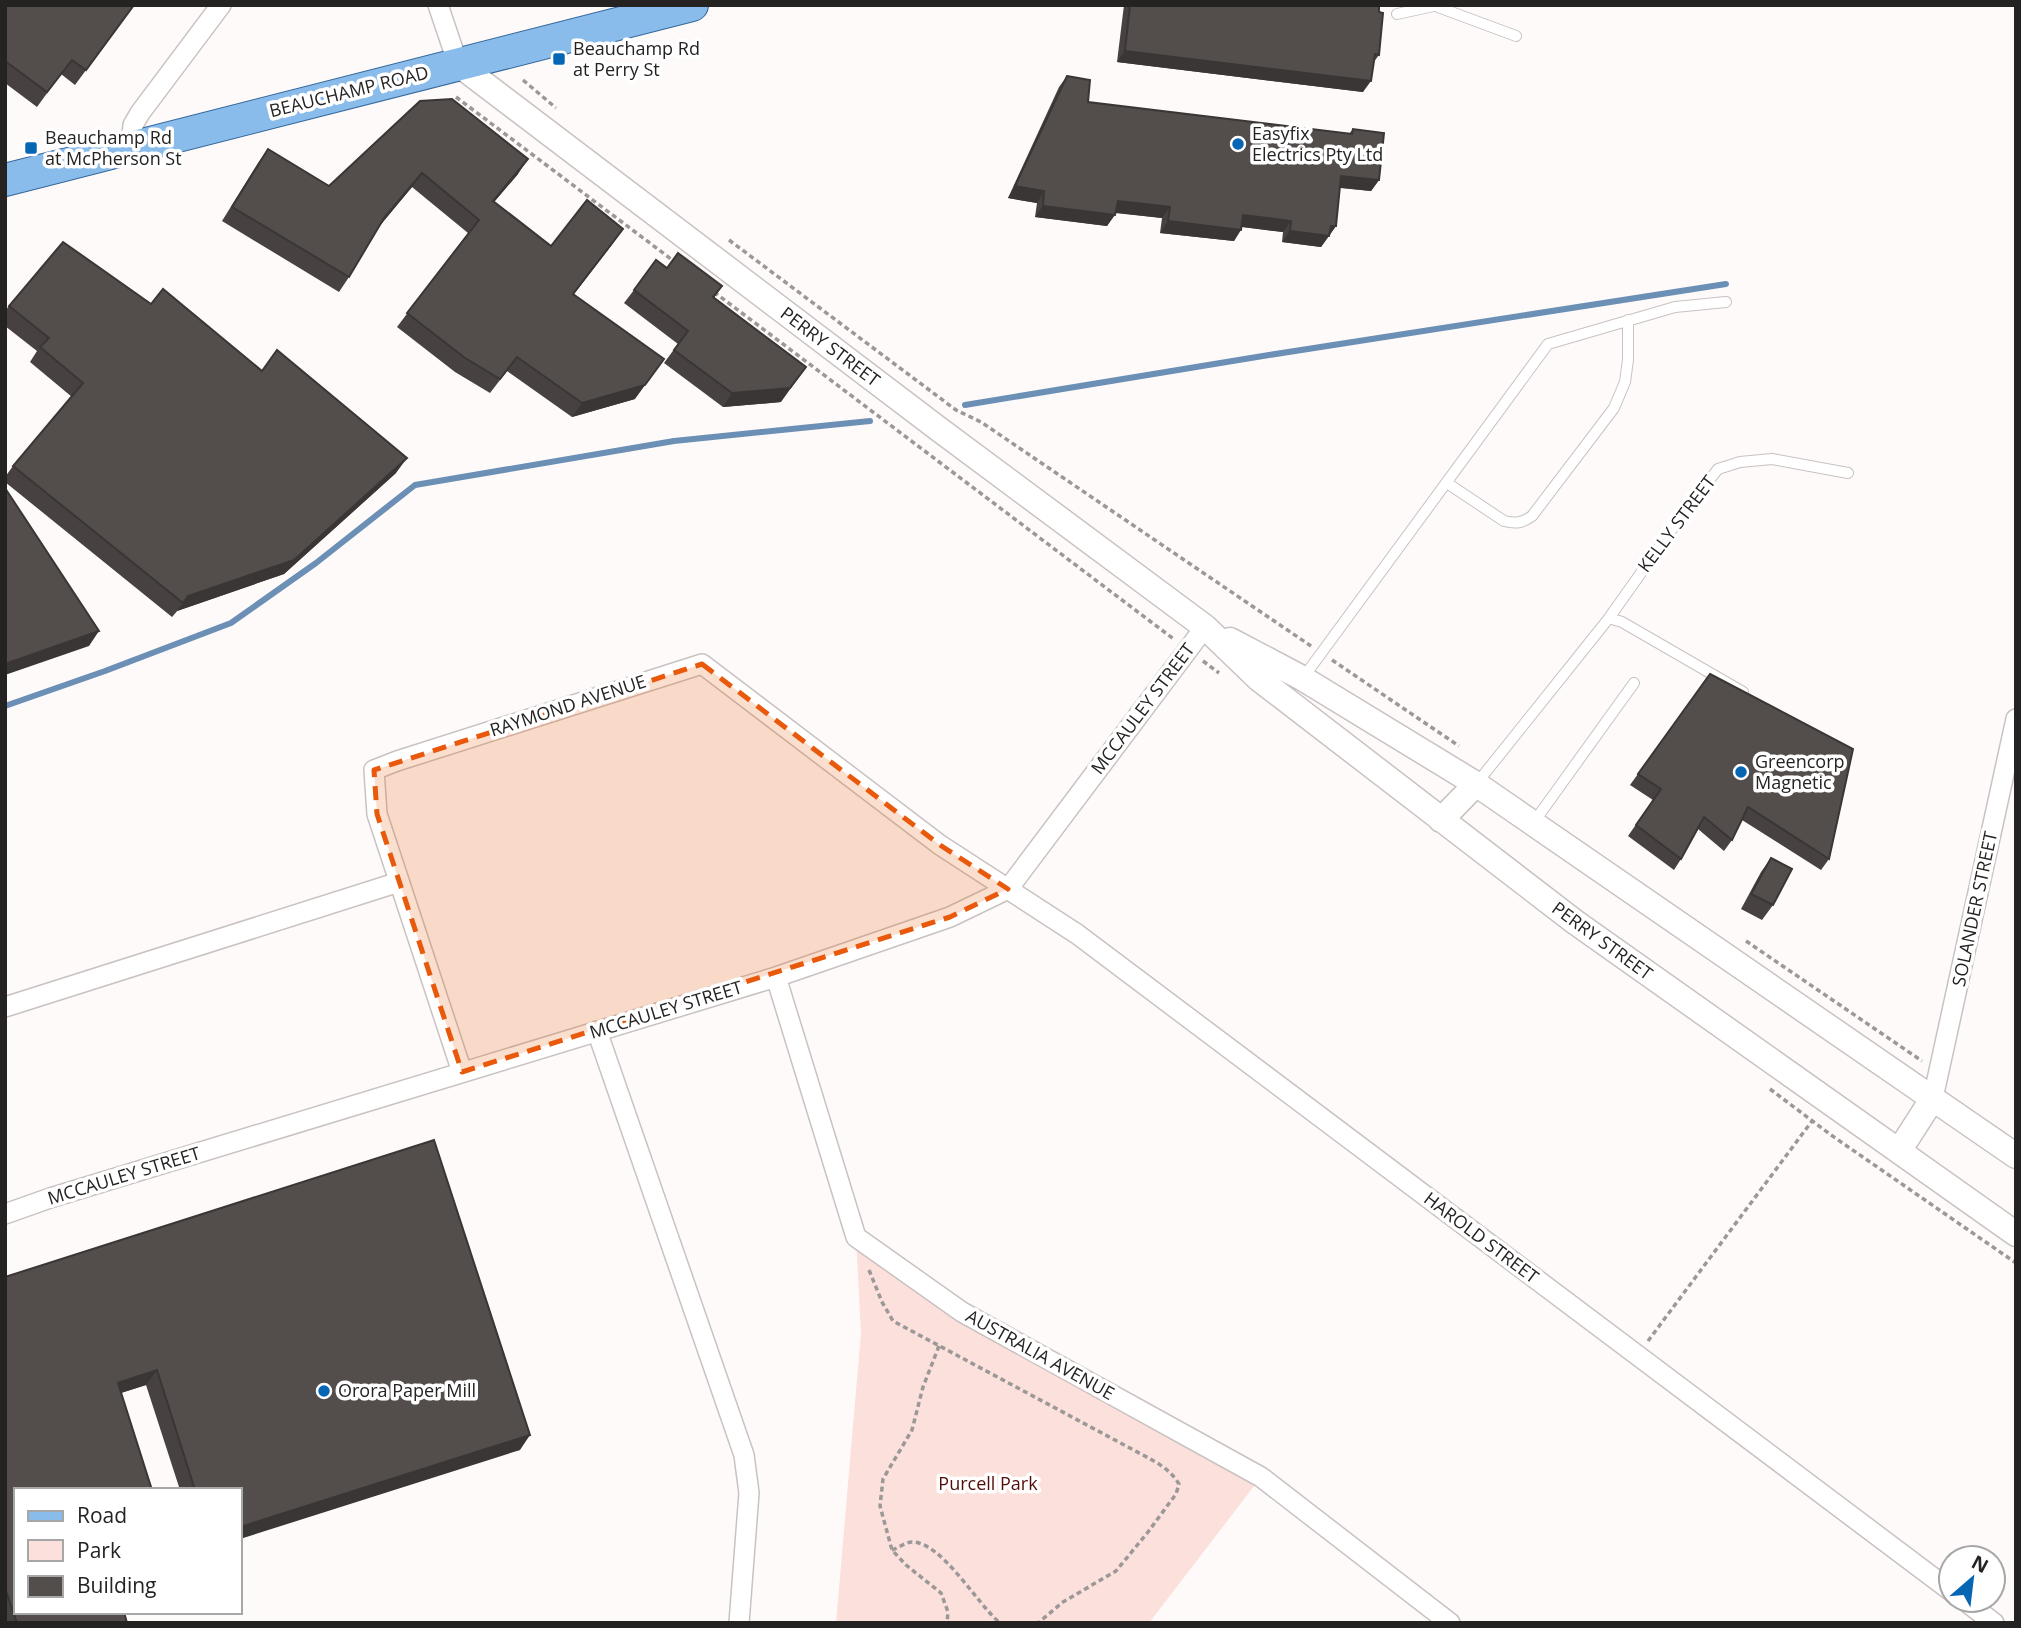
<svg xmlns="http://www.w3.org/2000/svg" width="2021" height="1628" font-family="'Open Sans',sans-serif">
<style>
.green{fill:#fbe0dc}
.lines{fill:none;stroke-linecap:round;stroke-linejoin:round}
.stream{stroke:#6b8fb5;stroke-width:6}
.service-casing{stroke:#c9c2c1;stroke-width:12}
.minor-casing{stroke:#c9c2c1;stroke-width:22}
.tertiary-casing{stroke:#c9c2c1;stroke-width:27}
.primary-casing{stroke:#33689c;stroke-width:34}
.path{stroke:#9b9897;stroke-width:3.5;stroke-dasharray:5 3.5;stroke-linecap:butt}
.service{stroke:#fff;stroke-width:10}
.minor{stroke:#fff;stroke-width:19}
.tertiary{stroke:#fff;stroke-width:24}
.primary{stroke:#89bbeb;stroke-width:32}
.wall{fill:#474241}
.shaded-wall{fill:#3a3635}
.building{fill:#534d4c;stroke:#3a3635;stroke-width:2}
.marked{fill:#e8590c;fill-opacity:0.2;stroke:#e8590c;stroke-width:5;stroke-dasharray:14 9;stroke-linejoin:round}
.poi-dot{fill:#0666b3;stroke:#fff;stroke-width:2.5}
.labels{text-anchor:middle;stroke-width:7;stroke-linejoin:round;paint-order:stroke}
.poi-label{font-size:18px;fill:#252322;stroke:#fff;text-anchor:start}
.street-label{font-size:18px;fill:#252322;stroke:#fff}
.park-label{font-size:18px;fill:#520d09;stroke:#fff}
</style>
<rect width="100%" height="100%" fill="#fefaf9"/>
<path class="green" d="M 856,1237 L 963,1312 L 1261,1477 L 1149,1623 L 836,1623 L 861,1333 Z"/>
<g class="lines">
<path class="stream" d="M 965,405 L 1269,355 L 1726,284
M 5,706 L 105,671 L 231,623 L 316,563 L 415,485 L 674,441 L 870,421"/>
<g class="service-casing">
<path id="service" d="M 1438,7 L 1516,36
M 1397,14 L 1438,5
M 1447,483 L 1504,521 C 1516,524 1522,523 1532,516 L 1614,408 L 1625,382 L 1628,360 L 1628,320
M 1609,618 L 1622,622 L 1743,692
M 1303,678 L 1548,344 L 1675,307 L 1726,302
M 1477,783 L 1609,618 L 1687,508 L 1718,469 L 1740,462 L 1772,459 L 1848,473
M 1534,822 L 1634,683"/>
</g>
<g class="minor-casing">
<path id="minor" d="M 438,5 L 458,64
M 131,147 L 133,125 L 140,113 L 221,5
M 776,977 L 856,1237 L 962,1312 L 1261,1477 L 1450,1623
M 5,1007 L 399,882
M 597,1031 L 744,1455 L 749,1493 L 739,1623
M 462,1072 L 377,814 L 374,770 L 397,761 L 702,664 L 940,845 L 1077,934 L 1951,1591
M 1933,1098 L 2016,719
M 5,1214 L 50,1198 L 776,977 L 950,917 L 1008,889 L 1205,627
M 1964,1600 L 1994,1623"/>
</g>
<g class="tertiary-casing">
<path id="tertiary" d="M 458,64 L 940,430 L 1205,627 L 1259,679 L 1575,922 L 2016,1234
M 1230,640 L 1302,678 L 1476,784 L 2016,1156
M 1441,820 L 1476,784
M 1899,1151 L 1933,1098"/>
</g>
<g class="primary-casing">
<path id="primary" d="M 5,180 L 692,5"/>
</g>
<path class="path" d="M 523,80 L 556,108
M 456,97 L 675,262
M 729,240 L 956,410 L 981,422 L 1311,646
M 714,292 L 1175,640
M 1332,660 L 1459,746
M 1203,661 L 1219,673
M 1746,941 L 1922,1061
M 1770,1089 L 1831,1135 L 2016,1263
M 869,1270 L 882,1302 L 893,1321 L 1141,1454 C 1156,1462 1170,1469 1179,1484 L 1176,1494 L 1148,1532 L 1116,1571 L 1063,1602 L 1038,1623
M 1648,1341 L 1812,1121
M 939,1346 L 923,1387 L 912,1430 L 883,1479 L 880,1506 L 892,1550 L 906,1565 L 941,1593 L 948,1612 L 947,1623
M 892,1550 C 898,1548 906,1542 912,1542 C 942,1542 977,1604 1000,1623"/>
<use href="#service" class="service"/>
<use href="#minor" class="minor"/>
<use href="#tertiary" class="tertiary"/>
<use href="#primary" class="primary"/>
</g>
<path class="wall" d="M 5,5 L 134,5 L 75,85 L 61,74 L 37,107 L 5,83 Z
M 1124,5 L 1379,5 L 1379,55 L 1373,63 L 1363,92 L 1117,62 Z
M 1067,76 L 1088,102 L 1349,134 L 1353,129 L 1379,180 L 1371,191 L 1340,188 L 1336,226 L 1321,247 L 1282,242 L 1283,232 L 1242,227 L 1234,241 L 1160,233 L 1162,218 L 1115,213 L 1107,226 L 1035,217 L 1037,203 L 1008,198 L 1059,87 Z
M 420,101 L 518,174 L 494,202 L 551,246 L 613,243 L 574,294 L 635,399 L 572,417 L 507,371 L 490,393 L 455,372 L 397,327 L 468,233 L 412,187 L 379,226 L 349,277 L 339,292 L 222,221 L 258,163 L 268,149 L 329,186 Z
M 667,268 L 722,286 L 714,298 L 781,402 L 723,407 L 664,363 L 678,344 L 624,303 L 634,290 Z
M 151,304 L 262,371 L 396,473 L 284,574 L 177,611 L 172,617 L 5,482 L 5,477 L 13,466 L 72,397 L 30,362 L 37,351 L 5,326 L 5,311 L 9,306 Z
M 1710,674 L 1829,859 L 1821,870 L 1742,820 L 1732,840 L 1724,851 L 1698,829 L 1681,859 L 1674,870 L 1628,836 L 1653,800 L 1630,785 Z
M 1771,858 L 1773,905 L 1762,920 L 1741,909 L 1761,872 Z
M 5,1277 L 520,1450 L 240,1490 L 180,1490 L 146,1385 L 121,1393 L 16,1490 L 127,1623 L 5,1623 Z"/>
<path class="shaded-wall" d="M 1125,51 L 1371,81 L 1363,92 L 1117,62 Z
M 528,159 L 518,174 L 483,215 L 493,201 Z
M 422,173 L 412,187 L 374,233 L 384,218 Z
M 1341,176 L 1379,180 L 1371,191 L 1334,187 Z
M 1015,186 L 1044,191 L 1037,203 L 1008,198 Z
M 1118,201 L 1170,207 L 1162,218 L 1110,212 Z
M 1043,206 L 1115,215 L 1107,226 L 1035,217 Z
M 1243,215 L 1291,221 L 1283,232 L 1235,226 Z
M 1168,221 L 1241,230 L 1234,241 L 1160,233 Z
M 1331,226 L 1336,226 L 1321,247 L 1282,242 L 1290,231 Z
M 623,229 L 613,243 L 563,308 L 573,294 Z
M 664,359 L 635,399 L 572,417 L 582,403 Z
M 806,367 L 781,402 L 723,407 L 732,393 Z
M 407,458 L 396,473 L 284,574 L 177,611 L 172,617 L 188,596 Z
M 99,631 L 89,646 L 5,675 L 5,664 Z
M 157,1370 L 146,1385 L 108,1397 L 118,1383 Z
M 530,1435 L 520,1450 L 240,1539 L 240,1527 Z"/>
<path class="building" d="M 5,5 L 134,5 L 86,70 L 72,60 L 47,92 L 5,61 Z
M 1130,5 L 1379,5 L 1379,12 L 1383,13 L 1379,55 L 1375,54 L 1371,81 L 1125,51 Z
M 1067,76 L 1090,80 L 1088,102 L 1352,134 L 1353,129 L 1384,133 L 1379,180 L 1341,176 L 1336,226 L 1331,226 L 1329,236 L 1290,231 L 1291,221 L 1243,215 L 1241,230 L 1168,221 L 1170,207 L 1118,201 L 1115,215 L 1043,206 L 1044,191 L 1015,186 Z
M 452,99 L 528,159 L 493,201 L 551,246 L 587,200 L 623,229 L 573,294 L 664,359 L 645,385 L 582,403 L 517,357 L 500,379 L 465,358 L 407,313 L 479,220 L 422,173 L 384,218 L 349,277 L 232,207 L 268,149 L 329,186 L 420,101 Z
M 63,242 L 151,304 L 163,289 L 262,371 L 277,350 L 407,458 L 294,560 L 188,596 L 183,603 L 13,466 L 83,383 L 40,347 L 49,338 L 9,306 Z
M 678,253 L 722,286 L 713,297 L 806,367 L 790,388 L 732,393 L 674,350 L 688,331 L 634,290 L 656,260 L 667,268 Z
M 5,488 L 99,631 L 5,664 Z
M 1710,674 L 1853,749 L 1829,859 L 1748,807 L 1732,840 L 1704,817 L 1681,859 L 1636,825 L 1661,789 L 1638,774 Z
M 1771,858 L 1792,869 L 1773,905 L 1751,894 Z
M 434,1140 L 530,1435 L 240,1527 L 240,1490 L 195,1490 L 157,1370 L 118,1383 L 152,1490 L 16,1490 L 16,1612 L 124,1612 L 127,1623 L 17,1623 L 5,1588 L 5,1277 Z"/>
<path class="marked" d="M 702,664 L 940,845 L 1008,889 L 950,917 L 462,1072 L 377,814 L 374,770 Z"/>
<g class="poi-dot">
<rect x="552" y="52" width="14" height="14" rx="3.5"/>
<circle cx="1238" cy="144" r="7"/>
<rect x="24" y="141" width="14" height="14" rx="3.5"/>
<circle cx="1741" cy="772" r="7"/>
<circle cx="324" cy="1391" r="7"/>
</g>
<g class="labels">
<g class="poi-label">
<text x="573" y="55">Beauchamp Rd<tspan x="573" dy="21">at Perry St</tspan></text>
<text x="1252" y="140">Easyfix<tspan x="1252" dy="21">Electrics Pty Ltd</tspan></text>
<text x="45" y="144">Beauchamp Rd<tspan x="45" dy="21">at McPherson St</tspan></text>
<text x="1755" y="768">Greencorp<tspan x="1755" dy="21">Magnetic</tspan></text>
<text x="338" y="1397">Orora Paper Mill</text>
</g>
<g class="street-label">
<text transform="translate(349 92) rotate(-14)" y="6">BEAUCHAMP ROAD</text>
<text transform="translate(830 347) rotate(37)" y="6">PERRY STREET</text>
<text transform="translate(1677 524) rotate(-53)" y="6">KELLY STREET</text>
<text transform="translate(568 706) rotate(-18)" y="6">RAYMOND AVENUE</text>
<text transform="translate(1143 709) rotate(-53)" y="6">MCCAULEY STREET</text>
<text transform="translate(1975 909) rotate(-78)" y="6">SOLANDER STREET</text>
<text transform="translate(1602 941) rotate(36)" y="6">PERRY STREET</text>
<text transform="translate(666 1010) rotate(-17)" y="6">MCCAULEY STREET</text>
<text transform="translate(124 1176) rotate(-17)" y="6">MCCAULEY STREET</text>
<text transform="translate(1481 1238) rotate(37)" y="6">HAROLD STREET</text>
<text transform="translate(1040 1355) rotate(29)" y="6">AUSTRALIA AVENUE</text>
</g>
<g class="park-label">
<text x="988" y="1490">Purcell Park</text>
</g>
</g>
<rect width="2021" height="1628" fill="none" stroke="#252322" stroke-width="14"/>
<rect x="14" y="1488" width="228" height="126" fill="#ffffff" stroke="#a8a7a7" stroke-width="2"/>
<rect x="28" y="1511" width="35" height="10" fill="#89bbeb" stroke="#a8a7a7" stroke-width="2"/>
<text x="77" y="1523" font-size="21" fill="#252322">Road</text>
<rect x="28" y="1540" width="35" height="21" fill="#fbe0dc" stroke="#a8a7a7" stroke-width="2"/>
<text x="77" y="1558" font-size="21" fill="#252322">Park</text>
<rect x="28" y="1576" width="35" height="21" fill="#534d4c" stroke="#a8a7a7" stroke-width="2"/>
<text x="77" y="1593" font-size="21" fill="#252322">Building</text>
<g transform="translate(1972 1579) rotate(28)"><circle r="33" fill="#ffffff" stroke="#a8a7a7" stroke-width="2"/>
<path d="M0-5L12 26L0 18L-12 26Z" fill="#0666b3"/>
<text y="-10" font-size="19" font-weight="bold" text-anchor="middle" fill="#252322">N</text>
</g>
</svg>
